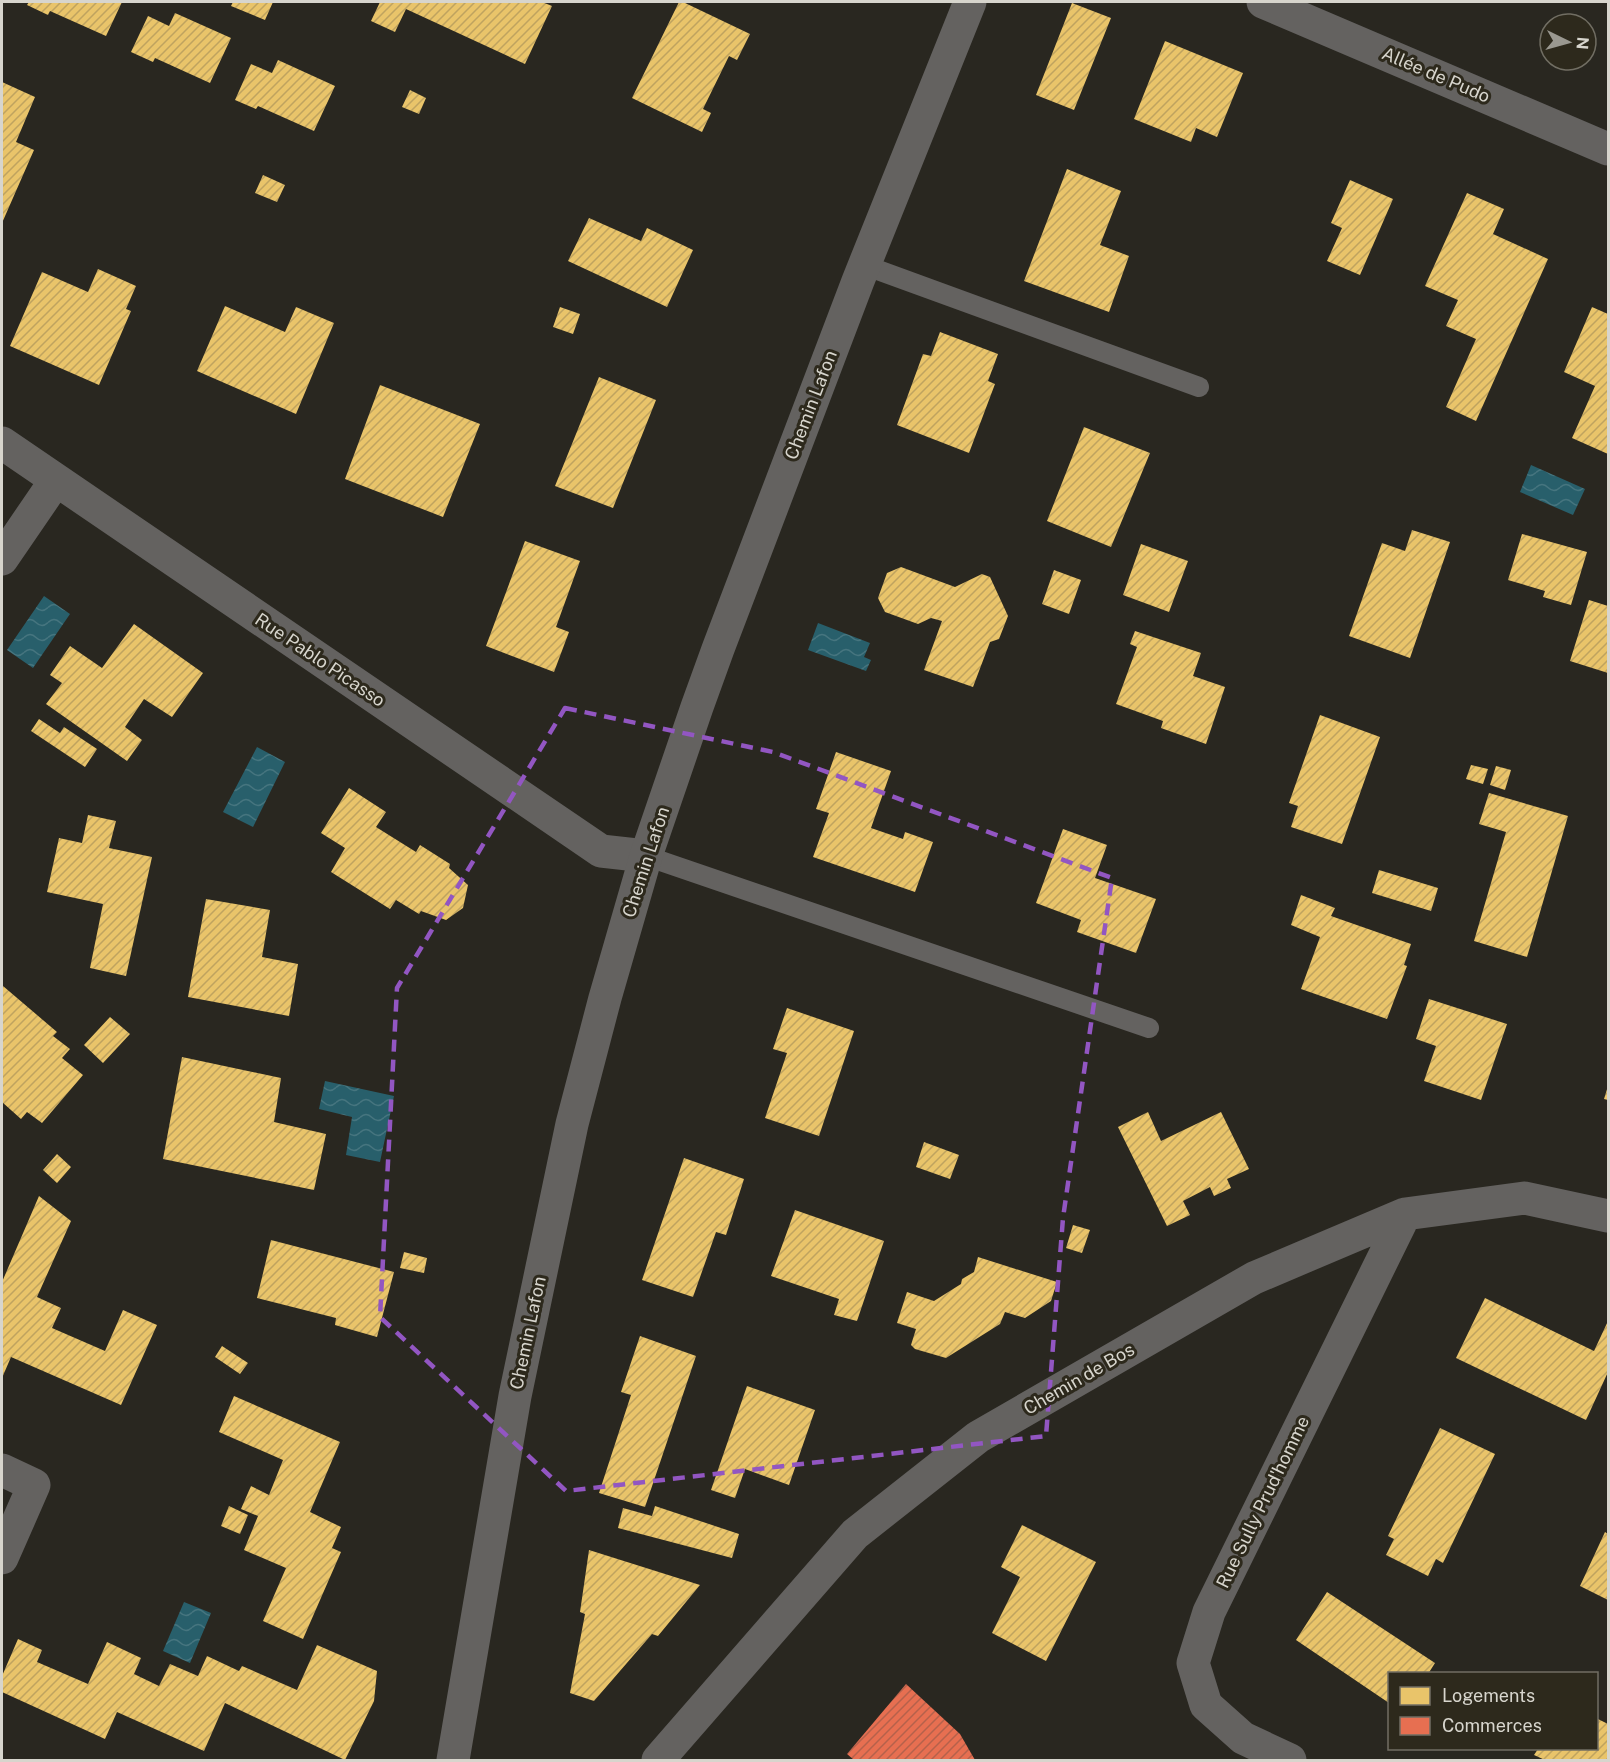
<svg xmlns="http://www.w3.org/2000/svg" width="1610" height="1762" font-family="'Public Sans',sans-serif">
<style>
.water{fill:url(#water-waves)}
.homes{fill:url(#homes-hatch)}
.shops{fill:url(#shops-hatch)}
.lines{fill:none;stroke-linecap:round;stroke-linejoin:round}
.service{stroke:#646260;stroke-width:20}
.minor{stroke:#646260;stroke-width:33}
.tertiary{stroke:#646260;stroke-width:33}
.marked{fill:none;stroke:#9256c2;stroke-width:4.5;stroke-dasharray:12 8;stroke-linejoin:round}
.labels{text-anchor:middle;stroke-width:6;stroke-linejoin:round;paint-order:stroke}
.street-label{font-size:18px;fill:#d7d5cd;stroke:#2d291c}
</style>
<defs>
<pattern id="water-waves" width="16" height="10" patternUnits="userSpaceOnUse" patternTransform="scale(1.5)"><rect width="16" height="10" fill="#285f6b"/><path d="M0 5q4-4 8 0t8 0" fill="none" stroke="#46757f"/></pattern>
<pattern id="homes-hatch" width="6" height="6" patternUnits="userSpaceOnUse" patternTransform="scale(1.5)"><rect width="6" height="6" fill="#e9c46a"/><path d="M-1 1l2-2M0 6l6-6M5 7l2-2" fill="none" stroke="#bfa35f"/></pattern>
<pattern id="shops-hatch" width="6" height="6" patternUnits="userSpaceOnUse" patternTransform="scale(1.5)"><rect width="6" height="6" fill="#e76f51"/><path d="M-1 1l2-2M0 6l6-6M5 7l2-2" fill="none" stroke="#b5614b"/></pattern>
</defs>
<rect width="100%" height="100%" fill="#292720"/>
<path class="water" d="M 1531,465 L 1585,489 L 1573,515 L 1520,492 Z
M 44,596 L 70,614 L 33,668 L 7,650 Z
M 818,623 L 870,643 L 864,657 L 871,660 L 866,671 L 808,650 Z
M 257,747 L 285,762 L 253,827 L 223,812 Z
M 325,1081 L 394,1096 L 380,1162 L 346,1155 L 352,1117 L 319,1109 Z
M 184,1602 L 211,1613 L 190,1663 L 163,1651 Z"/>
<path class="homes" d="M 29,2 L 122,2 L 106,36 L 50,11 L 48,15 L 27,5 Z
M 233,2 L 273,2 L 265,20 L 231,6 Z
M 380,2 L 542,2 L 552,6 L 525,64 L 406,9 L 395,32 L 371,21 Z
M 679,2 L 683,2 L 750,34 L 737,60 L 729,56 L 703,109 L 711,113 L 702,132 L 632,98 Z
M 1072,3 L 1111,18 L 1074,110 L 1036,95 Z
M 175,13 L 231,38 L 210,83 L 155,58 L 153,62 L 131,52 L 148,16 L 169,26 Z
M 1165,41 L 1243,73 L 1217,137 L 1196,128 L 1191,142 L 1134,119 Z
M 278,60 L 335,86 L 314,131 L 258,106 L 256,109 L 235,100 L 251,64 L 272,73 Z
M 2,82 L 35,97 L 16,142 L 34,150 L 2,223 Z
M 410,90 L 426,98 L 419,114 L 402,107 Z
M 1067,169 L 1121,191 L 1100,245 L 1129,256 L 1109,312 L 1024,281 Z
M 263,175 L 285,185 L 277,202 L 255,193 Z
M 1350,180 L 1393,199 L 1360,275 L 1327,261 L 1342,228 L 1331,223 Z
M 1467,193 L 1504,209 L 1493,234 L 1548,259 L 1476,421 L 1446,407 L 1476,339 L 1446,326 L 1458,300 L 1425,286 Z
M 589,218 L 641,241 L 647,228 L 693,250 L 667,307 L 568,261 Z
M 98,269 L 136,286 L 126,309 L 131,311 L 99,385 L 10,346 L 42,272 L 88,292 Z
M 225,306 L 285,332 L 296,307 L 334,323 L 296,414 L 197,371 Z
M 560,307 L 580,314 L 573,334 L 553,327 Z
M 1592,307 L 1608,314 L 1608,454 L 1572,438 L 1595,386 L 1564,372 Z
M 940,332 L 998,354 L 988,381 L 995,384 L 969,453 L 897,425 L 923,354 L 931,356 Z
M 599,377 L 656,400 L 613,508 L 555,486 Z
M 380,385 L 480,424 L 443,517 L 345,479 Z
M 1084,427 L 1150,453 L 1111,547 L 1047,521 Z
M 1412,530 L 1450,542 L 1410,658 L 1349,636 L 1382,543 L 1405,551 Z
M 1522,534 L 1587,552 L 1571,605 L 1543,597 L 1545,591 L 1508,580 Z
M 525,541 L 580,561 L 556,627 L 569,632 L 554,672 L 486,646 Z
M 1141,544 L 1188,561 L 1169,612 L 1123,595 Z
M 901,567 L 955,587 L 982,574 L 990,577 L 1008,616 L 999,639 L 990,642 L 973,687 L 924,670 L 942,621 L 931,618 L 918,624 L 885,612 L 878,598 L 887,573 Z
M 1054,570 L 1081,580 L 1069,614 L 1042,604 Z
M 1589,600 L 1608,606 L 1608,673 L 1570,661 Z
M 134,624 L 203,673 L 172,717 L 144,699 L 125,727 L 142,740 L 127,761 L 46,704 L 62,683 L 50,675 L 70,646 L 102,668 Z
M 1135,631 L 1201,653 L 1193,676 L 1225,687 L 1206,744 L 1161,728 L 1163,721 L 1116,704 L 1137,647 L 1130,644 Z
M 1320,715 L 1380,737 L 1342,844 L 1291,827 L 1298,806 L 1289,803 Z
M 39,719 L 60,733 L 64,727 L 97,749 L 85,767 L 31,731 Z
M 836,752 L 891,771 L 871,828 L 903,839 L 905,832 L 933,842 L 915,892 L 813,857 L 829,813 L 816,809 Z
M 1471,765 L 1488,769 L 1483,784 L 1466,779 Z
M 1496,766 L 1511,770 L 1505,790 L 1490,785 Z
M 349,788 L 386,812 L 376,827 L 416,852 L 420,845 L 450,864 L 449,868 L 468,885 L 463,908 L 446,920 L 421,911 L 419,914 L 396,900 L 390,909 L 331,872 L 345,848 L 321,833 Z
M 1489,793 L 1568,816 L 1527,957 L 1474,941 L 1506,832 L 1479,824 Z
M 88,815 L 116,821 L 109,848 L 152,857 L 126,976 L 90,968 L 103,904 L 47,892 L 59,838 L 82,843 Z
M 1063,829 L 1107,845 L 1095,878 L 1156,899 L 1136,953 L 1077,932 L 1081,920 L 1036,903 Z
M 1379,870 L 1438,888 L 1431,911 L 1372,893 Z
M 1301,895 L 1335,908 L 1331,916 L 1411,944 L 1404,965 L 1407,966 L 1387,1019 L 1301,989 L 1320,937 L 1291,925 Z
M 206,899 L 270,910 L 262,957 L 298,964 L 289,1016 L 188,997 Z
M 3,986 L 57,1032 L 53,1036 L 70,1049 L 62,1058 L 83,1075 L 42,1123 L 27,1112 L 21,1119 L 2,1102 L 2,988 Z
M 1429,999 L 1507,1024 L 1481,1100 L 1424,1081 L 1436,1046 L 1416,1039 Z
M 787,1008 L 854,1031 L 819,1136 L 765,1118 L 787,1053 L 773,1049 Z
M 110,1017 L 130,1034 L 103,1063 L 84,1045 Z
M 182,1057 L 281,1078 L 274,1122 L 326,1134 L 314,1190 L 163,1159 Z
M 1608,1086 L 1608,1100 L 1604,1099 Z
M 1148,1112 L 1161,1141 L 1221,1112 L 1249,1169 L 1227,1179 L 1231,1188 L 1214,1196 L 1210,1187 L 1183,1201 L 1190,1215 L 1167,1226 L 1118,1127 Z
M 924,1142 L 959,1155 L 950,1179 L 916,1167 Z
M 57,1154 L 71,1167 L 57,1183 L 43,1170 Z
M 684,1158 L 744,1179 L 726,1235 L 716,1232 L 693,1297 L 642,1280 Z
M 39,1196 L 71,1221 L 37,1297 L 61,1308 L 52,1328 L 105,1351 L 123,1310 L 157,1325 L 121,1405 L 11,1357 L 2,1378 L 2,1282 Z
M 795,1210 L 884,1241 L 857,1321 L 834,1315 L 839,1299 L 771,1276 Z
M 1073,1225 L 1090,1230 L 1082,1253 L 1066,1248 Z
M 271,1240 L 394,1272 L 377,1337 L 335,1325 L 336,1318 L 257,1298 Z
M 404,1252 L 427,1258 L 424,1273 L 400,1268 Z
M 978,1257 L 1057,1282 L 1051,1301 L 1025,1318 L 1005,1312 L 1000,1324 L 946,1358 L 915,1349 L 911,1345 L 916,1329 L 897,1323 L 907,1292 L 934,1301 L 961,1284 L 962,1279 L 974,1272 Z
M 1485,1298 L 1594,1351 L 1608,1321 L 1608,1372 L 1586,1420 L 1456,1358 Z
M 640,1336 L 696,1356 L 645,1507 L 599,1493 L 631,1395 L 621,1392 Z
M 222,1346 L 248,1363 L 240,1374 L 215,1357 Z
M 747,1386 L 815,1410 L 789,1485 L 745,1469 L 735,1498 L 711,1490 Z
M 234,1396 L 340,1442 L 310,1512 L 341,1527 L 332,1548 L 341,1552 L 303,1639 L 263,1621 L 286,1568 L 244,1550 L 258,1516 L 241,1509 L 251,1486 L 269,1495 L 283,1460 L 219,1432 Z
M 1440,1428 L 1495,1454 L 1443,1563 L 1436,1559 L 1428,1576 L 1386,1555 L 1394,1539 L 1388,1536 Z
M 229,1506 L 248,1515 L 240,1534 L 221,1526 Z
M 655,1506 L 739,1534 L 732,1558 L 618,1528 L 623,1508 L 652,1516 Z
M 1022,1525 L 1096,1562 L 1046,1661 L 992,1633 L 1020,1577 L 1001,1567 Z
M 1605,1532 L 1608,1534 L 1608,1600 L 1580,1586 Z
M 589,1550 L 700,1585 L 658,1636 L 652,1634 L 594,1701 L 570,1693 L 585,1614 L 580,1612 Z
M 1327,1592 L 1435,1663 L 1428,1674 L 1390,1674 L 1389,1703 L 1296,1640 Z
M 18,1639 L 42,1650 L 37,1662 L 88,1684 L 107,1642 L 141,1658 L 134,1674 L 159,1686 L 170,1664 L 198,1676 L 207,1656 L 239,1671 L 242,1666 L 297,1690 L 317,1645 L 377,1671 L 374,1701 L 345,1760 L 225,1703 L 204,1751 L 117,1712 L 105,1739 L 2,1692 L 2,1676 Z
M 1596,1718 L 1608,1724 L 1608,1760 L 1545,1760 L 1534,1755 L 1538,1749 L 1596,1749 Z"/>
<path class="shops" d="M 906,1684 L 960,1734 L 975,1760 L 854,1760 L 847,1754 Z"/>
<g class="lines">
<path class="service" d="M 864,265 L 1199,387
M 646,856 L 1149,1028"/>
<path class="minor" d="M 1263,2 L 1608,149
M 2,443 L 601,851 L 646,856
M 2,559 L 56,480
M 2,1470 L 34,1485 L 2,1558
M 658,1760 L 855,1534 L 978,1437 L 1254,1278 L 1405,1214 L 1524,1198 L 1608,1216
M 1290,1760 L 1243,1738 L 1206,1705 L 1193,1663 L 1209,1612 L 1405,1214"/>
<path class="tertiary" d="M 453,1760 L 515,1396 L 572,1124 L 605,998 L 646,856 L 697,707 L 718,649 L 858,281 L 970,2"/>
</g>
<path class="marked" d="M 565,708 L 773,752 L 1112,878 L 1063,1218 L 1046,1436 L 566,1491 L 380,1317 L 397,988 Z"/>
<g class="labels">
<g class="street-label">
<text transform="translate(1436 75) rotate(23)" y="6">Allée de Pudo</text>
<text transform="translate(811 405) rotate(-69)" y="6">Chemin Lafon</text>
<text transform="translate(320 660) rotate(34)" y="6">Rue Pablo Picasso</text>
<text transform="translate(646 862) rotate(-72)" y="6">Chemin Lafon</text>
<text transform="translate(528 1333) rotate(-78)" y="6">Chemin Lafon</text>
<text transform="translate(1079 1379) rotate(-30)" y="6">Chemin de Bos</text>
<text transform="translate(1263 1502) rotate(-64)" y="6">Rue Sully Prud'homme</text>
</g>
</g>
<rect width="1610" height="1762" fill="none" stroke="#d7d5cd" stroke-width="6"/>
<rect x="1388" y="1672" width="210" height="78" fill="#2d291c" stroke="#716e63" stroke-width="1.5"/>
<rect x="1400" y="1687" width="30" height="18" fill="#e9c46a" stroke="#716e63" stroke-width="1.5"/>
<text x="1442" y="1702" font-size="18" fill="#d7d5cd">Logements</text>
<rect x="1400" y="1717" width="30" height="18" fill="#e76f51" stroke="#716e63" stroke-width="1.5"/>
<text x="1442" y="1732" font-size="18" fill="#d7d5cd">Commerces</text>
<g transform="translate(1568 42) rotate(95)"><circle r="28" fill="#2d291c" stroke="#716e63" stroke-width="1.5"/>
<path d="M0-4.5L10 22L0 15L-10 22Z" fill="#9a9890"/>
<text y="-9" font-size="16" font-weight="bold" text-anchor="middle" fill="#d7d5cd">N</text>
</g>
</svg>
